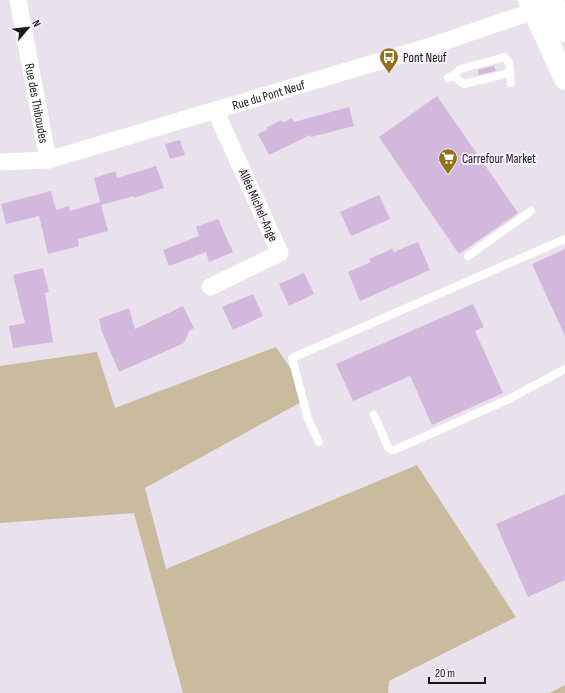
<svg xmlns="http://www.w3.org/2000/svg" width="565" height="693" font-family="'Sofia Sans Condensed',sans-serif">
<style>
.green{fill:#c9bb9e}
.building{fill:#d3b8dd}
.lines{fill:none;stroke-linecap:round;stroke-linejoin:round}
.lane{stroke:#fff;stroke-width:8}
.street{stroke:#fff;stroke-width:17}
.secondary{stroke:#fff;stroke-width:22}
.labels{text-anchor:middle;stroke-width:4;stroke-linejoin:round;paint-order:stroke}
.poi-label{font-size:13px;fill:#1b181c;stroke:#f7eefa;text-anchor:start}
.street-label{font-size:13px;fill:#1b181c;stroke:#f7eefa}
</style>
<rect width="100%" height="100%" fill="#e9e1ec"/>
<path class="green" d="M 276,347 L 295,375 L 303,401 L 145,488 L 166,569 L 417,465 L 516,617 L 389,681 L 388,693 L 183,693 L 134,513 L 0,523 L 0,366 L 97,352 L 115,408 Z
M 565,685 L 565,693 L 549,693 Z"/>
<path class="building" d="M 494,66 L 496,71 L 479,75 L 478,70 Z
M 437,96 L 518,213 L 459,254 L 379,137 Z
M 349,107 L 354,126 L 311,137 L 310,135 L 269,155 L 258,134 L 268,129 L 267,127 L 282,120 L 283,123 L 292,118 L 294,122 Z
M 180,140 L 185,155 L 170,159 L 165,144 Z
M 156,166 L 164,188 L 134,198 L 134,196 L 101,205 L 108,231 L 78,239 L 79,246 L 48,254 L 39,216 L 6,224 L 1,204 L 51,191 L 56,210 L 69,206 L 70,211 L 100,202 L 94,178 L 116,171 L 117,178 Z
M 379,195 L 390,219 L 351,236 L 340,212 Z
M 218,219 L 233,252 L 209,262 L 206,252 L 169,266 L 163,250 L 199,236 L 196,227 Z
M 418,242 L 430,270 L 360,301 L 348,272 L 371,262 L 369,259 L 392,249 L 394,252 Z
M 565,249 L 565,336 L 532,264 Z
M 43,268 L 49,292 L 45,293 L 53,342 L 13,348 L 9,326 L 25,323 L 13,275 Z
M 304,273 L 314,294 L 289,306 L 279,284 Z
M 253,294 L 263,316 L 233,330 L 222,307 Z
M 473,304 L 484,327 L 475,331 L 503,393 L 432,425 L 410,376 L 353,401 L 336,364 Z
M 183,306 L 194,328 L 189,331 L 184,343 L 119,372 L 102,332 L 99,319 L 129,308 L 135,329 Z
M 565,494 L 565,580 L 528,597 L 496,524 Z"/>
<g class="lines">
<path class="lane" d="M 453,76 L 464,84 L 510,73
M 448,78 L 453,76 L 460,69 L 505,57 L 509,63 L 511,83
M 468,256 L 531,211
M 374,415 L 388,447 L 391,450 L 394,450 L 509,399 L 565,369
M 319,442 L 308,419 L 292,358 L 565,239"/>
<g class="street">
<path id="s1" d="M 18,0 L 48,160"/>
<path id="s2" d="M 0,162 L 48,160 L 431,46 L 545,7"/>
<path d="M 210,287 L 280,253 L 215,110"/>
</g>
<path class="secondary" d="M 529,0 L 565,79
M 552,0 L 565,31"/>
</g>
<defs>
<g id="bus-pin" transform="scale(1)"><path d="M0 17L-7.5 6A9.5 9.5 0 1 1 7.5 6Z" fill="#947219" stroke="#f7eefa"/><path d="M-5-6H5V4H4V6H2V4H-2V6H-4V4H-5ZM-3.5-4V0h7V-4ZM-3.5 1.2v1.5H-2V1.2ZM2 1.2v1.5H3.5V1.2Z" fill="#fff"/></g>
<g id="supermarket-pin" transform="scale(1)"><path d="M0 17L-7.5 6A9.5 9.5 0 1 1 7.5 6Z" fill="#947219" stroke="#f7eefa"/><path d="M-6-5.5h2.5l.6 2H6L4.5 2H-2.5L-4.4-4H-6ZM-1.5 3.2a1.3 1.3 0 1 0 .1 0ZM3 3.2a1.3 1.3 0 1 0 .1 0Z" fill="#fff"/></g>
</defs>
<g fill-rule="evenodd">
<use href="#bus-pin" x="389" y="57"/>
<use href="#supermarket-pin" x="448" y="158"/>
</g>
<g class="labels">
<g class="poi-label">
<text x="403" y="62">Pont Neuf</text>
<text x="462" y="163">Carrefour Market</text>
</g>
<g class="street-label">
<text dy="5" stroke="none"><textPath href="#s2" startOffset="278">Rue du Pont Neuf</textPath></text>
<text dy="5" stroke="none"><textPath href="#s1" startOffset="105">Rue des Thiboudes</textPath></text>
<text transform="translate(259 205) rotate(66)" y="5">Allée Michel-Ange</text>
</g>
</g>
<g transform="translate(28 28) rotate(62)" stroke="#f7eefa" stroke-width="3" paint-order="stroke">
<path d="M0-3L7 15L0 10L-7 15Z" fill="#1b181c"/>
<text y="-6" font-size="11" font-weight="bold" text-anchor="middle" fill="#1b181c">N</text>
</g>
<path d="M429 677v6h56v-6" fill="none" stroke="#1b181c" stroke-width="2"/>
<text x="435" y="677" font-size="12" fill="#1b181c" stroke="#f7eefa" stroke-width="3" paint-order="stroke">20 m</text>
</svg>
